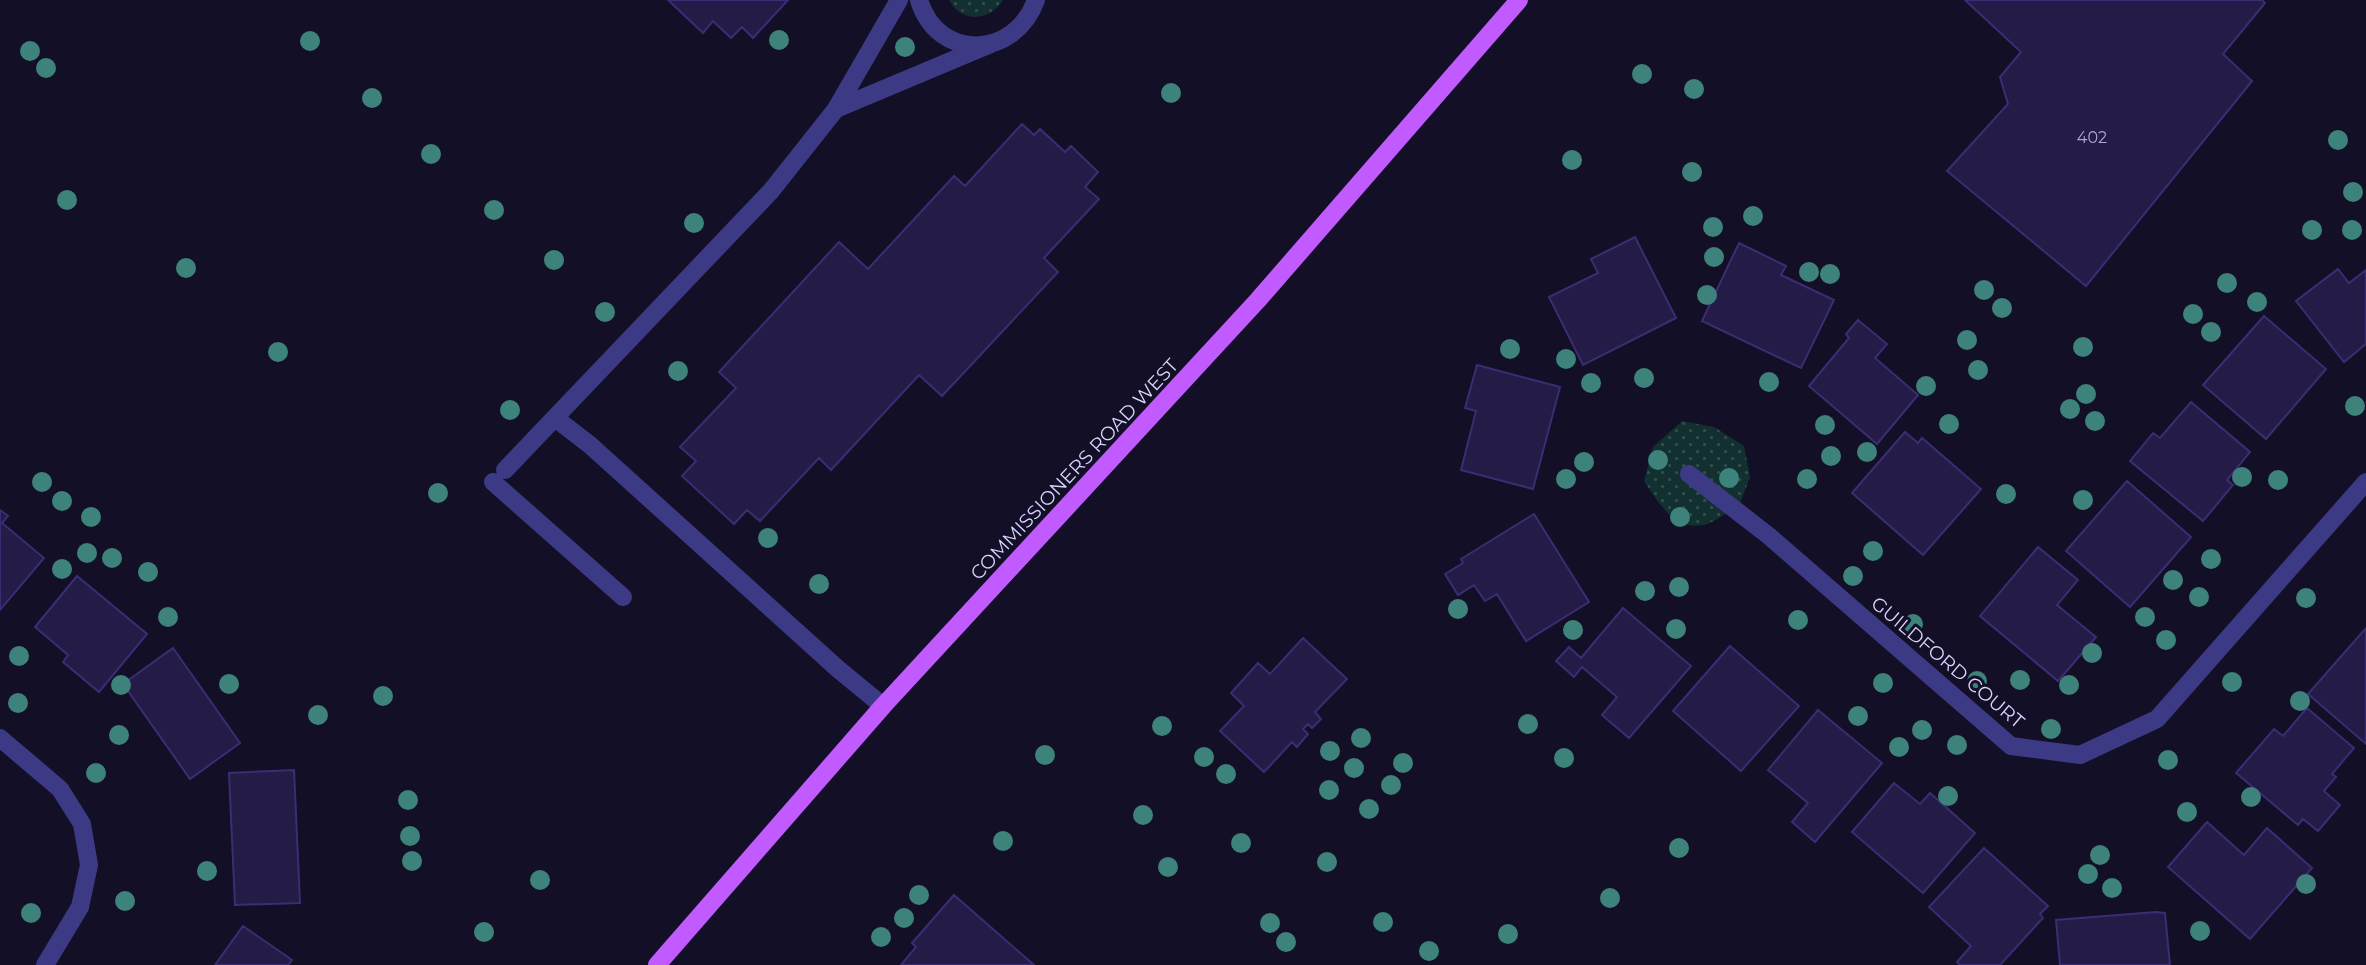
<svg xmlns="http://www.w3.org/2000/svg" width="2366" height="965" font-family="Montserrat,sans-serif">
<style>
.grass{fill:url(#grass-dots)}
.building{fill:#241b47;stroke:#3b2d73;stroke-width:2}
.lines{fill:none;stroke-linecap:round;stroke-linejoin:round}
.minor{stroke:#3d3a85;stroke-width:18}
.major{stroke:#c25bff;stroke-width:18}
.tree{fill:#3d827b}
.labels{text-anchor:middle;stroke-width:6;stroke-linejoin:round;paint-order:stroke}
.number-label{font-size:16px;fill:#aca6d1}
.street-label{font-size:19px;fill:#d9d4ff;stroke:#130f26}
</style>
<defs>
<pattern id="grass-dots" width="8" height="8" patternUnits="userSpaceOnUse" patternTransform="scale(1.75)"><rect width="8" height="8" fill="#12302f"/><path d="M2 2h.1M6 6h.1" fill="none" stroke="#344d4e" stroke-width="1.8" stroke-linecap="round"/></pattern>
</defs>
<rect width="100%" height="100%" fill="#130f26"/>
<path class="grass" d="M 949,0 L 1003,0 C 990,22 961,23 949,0 Z
M 1682,421 L 1714,427 L 1744,446 L 1750,477 L 1739,506 C 1729,511 1715,522 1704,525 C 1674,531 1658,502 1644,481 L 1653,447 Z"/>
<path class="building" d="M 668,0 L 788,0 L 753,38 L 742,27 L 731,38 L 713,21 L 703,33 Z
M 1965,0 L 2262,0 L 2265,3 L 2223,54 L 2252,81 L 2086,286 L 1947,171 L 2008,104 L 2000,77 L 2021,52 Z
M 1022,124 L 1034,135 L 1040,129 L 1065,152 L 1071,146 L 1098,172 L 1085,187 L 1099,199 L 1044,258 L 1058,272 L 942,396 L 919,375 L 831,470 L 819,458 L 760,521 L 747,510 L 734,524 L 682,476 L 696,461 L 680,447 L 736,388 L 719,372 L 839,242 L 868,269 L 954,176 L 965,186 Z
M 1635,237 L 1676,318 L 1583,365 L 1549,297 L 1598,273 L 1591,259 Z
M 1739,243 L 1786,266 L 1781,275 L 1834,300 L 1801,368 L 1702,321 Z
M 2338,269 L 2349,283 L 2366,270 L 2366,344 L 2344,362 L 2296,301 Z
M 2264,316 L 2326,369 L 2266,439 L 2203,385 Z
M 1858,320 L 1887,344 L 1875,358 L 1918,395 L 1877,444 L 1809,386 L 1849,338 L 1846,334 Z
M 1477,365 L 1560,387 L 1533,489 L 1461,470 L 1476,411 L 1465,408 Z
M 2191,402 L 2250,452 L 2227,480 L 2233,485 L 2203,521 L 2130,461 L 2153,433 L 2160,438 Z
M 1905,432 L 1918,443 L 1922,438 L 1981,489 L 1923,555 L 1852,493 Z
M 2127,481 L 2191,537 L 2130,607 L 2066,551 Z
M 0,510 L 8,516 L 2,523 L 44,558 L 0,610 Z
M 1534,514 L 1589,602 L 1526,641 L 1497,594 L 1485,601 L 1474,585 L 1458,595 L 1445,574 L 1463,563 L 1461,559 Z
M 2038,547 L 2078,580 L 2057,605 L 2096,637 L 2058,681 L 1980,616 Z
M 77,576 L 147,634 L 99,692 L 63,662 L 68,655 L 35,627 Z
M 1623,608 L 1691,666 L 1629,738 L 1602,715 L 1617,697 L 1582,667 L 1574,677 L 1556,661 L 1569,647 L 1581,658 Z
M 2366,628 L 2366,744 L 2308,694 Z
M 1303,638 L 1347,679 L 1315,712 L 1321,719 L 1312,728 L 1308,724 L 1303,729 L 1308,734 L 1297,747 L 1292,742 L 1264,772 L 1220,731 L 1244,706 L 1231,693 L 1258,663 L 1270,674 Z
M 1730,646 L 1799,706 L 1741,771 L 1673,711 Z
M 173,648 L 240,743 L 190,779 L 123,684 Z
M 2307,708 L 2354,748 L 2332,774 L 2336,777 L 2324,791 L 2340,805 L 2318,831 L 2303,819 L 2298,825 L 2236,773 L 2274,729 L 2283,736 Z
M 1818,710 L 1882,763 L 1815,842 L 1792,822 L 1808,803 L 1768,770 Z
M 294,770 L 300,903 L 235,905 L 229,773 Z
M 1894,783 L 1920,804 L 1930,793 L 1975,833 L 1923,893 L 1852,832 Z
M 2207,822 L 2244,855 L 2267,828 L 2312,868 L 2250,939 L 2168,867 Z
M 1984,848 L 2048,906 L 2040,914 L 2043,918 L 2000,965 L 1960,965 L 1957,962 L 1971,946 L 1929,907 Z
M 954,895 L 1034,965 L 901,965 L 916,947 L 912,943 Z
M 2156,912 L 2165,913 L 2170,965 L 2060,965 L 2056,920 Z
M 243,926 L 292,960 L 288,965 L 215,965 Z"/>
<g class="lines">
<path class="minor" d="M 919,0 C 938,62 1015,59 1036,0
M 836,109 L 991,44
M 555,418 L 590,445 L 838,669 L 883,706
M 505,470 L 771,191 L 836,109 L 899,0
M 1689,474 L 1769,536 L 2011,746 L 2080,755 L 2157,719 L 2366,482
M 493,482 L 623,597
M 0,738 L 60,789 L 82,824 L 89,865 L 80,907 L 45,965"/>
<path class="major" d="M 657,965 L 883,706 L 1258,300 L 1519,0"/>
</g>
<g class="tree">
<circle cx="779" cy="40" r="10"/>
<circle cx="310" cy="41" r="10"/>
<circle cx="905" cy="47" r="10"/>
<circle cx="30" cy="51" r="10"/>
<circle cx="46" cy="68" r="10"/>
<circle cx="1642" cy="74" r="10"/>
<circle cx="1694" cy="89" r="10"/>
<circle cx="1171" cy="93" r="10"/>
<circle cx="372" cy="98" r="10"/>
<circle cx="2338" cy="140" r="10"/>
<circle cx="431" cy="154" r="10"/>
<circle cx="1572" cy="160" r="10"/>
<circle cx="1692" cy="172" r="10"/>
<circle cx="2353" cy="192" r="10"/>
<circle cx="67" cy="200" r="10"/>
<circle cx="494" cy="210" r="10"/>
<circle cx="1753" cy="216" r="10"/>
<circle cx="694" cy="223" r="10"/>
<circle cx="1713" cy="227" r="10"/>
<circle cx="2312" cy="230" r="10"/>
<circle cx="2352" cy="230" r="10"/>
<circle cx="1714" cy="257" r="10"/>
<circle cx="554" cy="260" r="10"/>
<circle cx="186" cy="268" r="10"/>
<circle cx="1809" cy="272" r="10"/>
<circle cx="1830" cy="274" r="10"/>
<circle cx="2227" cy="283" r="10"/>
<circle cx="1984" cy="290" r="10"/>
<circle cx="1707" cy="295" r="10"/>
<circle cx="2257" cy="302" r="10"/>
<circle cx="2002" cy="308" r="10"/>
<circle cx="605" cy="312" r="10"/>
<circle cx="2193" cy="314" r="10"/>
<circle cx="2211" cy="332" r="10"/>
<circle cx="1967" cy="340" r="10"/>
<circle cx="2083" cy="347" r="10"/>
<circle cx="1510" cy="349" r="10"/>
<circle cx="278" cy="352" r="10"/>
<circle cx="1566" cy="359" r="10"/>
<circle cx="1978" cy="370" r="10"/>
<circle cx="678" cy="371" r="10"/>
<circle cx="1644" cy="378" r="10"/>
<circle cx="1769" cy="382" r="10"/>
<circle cx="1591" cy="383" r="10"/>
<circle cx="1926" cy="386" r="10"/>
<circle cx="2086" cy="394" r="10"/>
<circle cx="2355" cy="406" r="10"/>
<circle cx="2070" cy="409" r="10"/>
<circle cx="510" cy="410" r="10"/>
<circle cx="2095" cy="421" r="10"/>
<circle cx="1949" cy="424" r="10"/>
<circle cx="1825" cy="425" r="10"/>
<circle cx="1867" cy="452" r="10"/>
<circle cx="1831" cy="456" r="10"/>
<circle cx="1658" cy="460" r="10"/>
<circle cx="1584" cy="462" r="10"/>
<circle cx="2242" cy="477" r="10"/>
<circle cx="1729" cy="478" r="10"/>
<circle cx="1566" cy="479" r="10"/>
<circle cx="1807" cy="479" r="10"/>
<circle cx="2278" cy="480" r="10"/>
<circle cx="42" cy="482" r="10"/>
<circle cx="438" cy="493" r="10"/>
<circle cx="2006" cy="494" r="10"/>
<circle cx="2083" cy="500" r="10"/>
<circle cx="62" cy="501" r="10"/>
<circle cx="91" cy="517" r="10"/>
<circle cx="1680" cy="517" r="10"/>
<circle cx="768" cy="538" r="10"/>
<circle cx="1873" cy="551" r="10"/>
<circle cx="87" cy="553" r="10"/>
<circle cx="112" cy="558" r="10"/>
<circle cx="2211" cy="559" r="10"/>
<circle cx="62" cy="569" r="10"/>
<circle cx="148" cy="572" r="10"/>
<circle cx="1853" cy="576" r="10"/>
<circle cx="2173" cy="580" r="10"/>
<circle cx="819" cy="584" r="10"/>
<circle cx="1679" cy="587" r="10"/>
<circle cx="1645" cy="591" r="10"/>
<circle cx="2199" cy="597" r="10"/>
<circle cx="2306" cy="598" r="10"/>
<circle cx="1458" cy="609" r="10"/>
<circle cx="168" cy="617" r="10"/>
<circle cx="2145" cy="617" r="10"/>
<circle cx="1798" cy="620" r="10"/>
<circle cx="1913" cy="624" r="10"/>
<circle cx="1676" cy="629" r="10"/>
<circle cx="1573" cy="630" r="10"/>
<circle cx="2166" cy="640" r="10"/>
<circle cx="2092" cy="653" r="10"/>
<circle cx="19" cy="656" r="10"/>
<circle cx="2020" cy="680" r="10"/>
<circle cx="1977" cy="681" r="10"/>
<circle cx="2232" cy="682" r="10"/>
<circle cx="1883" cy="683" r="10"/>
<circle cx="229" cy="684" r="10"/>
<circle cx="121" cy="685" r="10"/>
<circle cx="2069" cy="685" r="10"/>
<circle cx="383" cy="696" r="10"/>
<circle cx="2300" cy="701" r="10"/>
<circle cx="18" cy="703" r="10"/>
<circle cx="318" cy="715" r="10"/>
<circle cx="1858" cy="716" r="10"/>
<circle cx="1528" cy="724" r="10"/>
<circle cx="1162" cy="726" r="10"/>
<circle cx="2051" cy="729" r="10"/>
<circle cx="1922" cy="730" r="10"/>
<circle cx="119" cy="735" r="10"/>
<circle cx="1361" cy="738" r="10"/>
<circle cx="1957" cy="745" r="10"/>
<circle cx="1899" cy="747" r="10"/>
<circle cx="1330" cy="751" r="10"/>
<circle cx="1045" cy="755" r="10"/>
<circle cx="1204" cy="757" r="10"/>
<circle cx="1564" cy="758" r="10"/>
<circle cx="2168" cy="760" r="10"/>
<circle cx="1403" cy="763" r="10"/>
<circle cx="1354" cy="768" r="10"/>
<circle cx="96" cy="773" r="10"/>
<circle cx="1226" cy="774" r="10"/>
<circle cx="1391" cy="785" r="10"/>
<circle cx="1329" cy="790" r="10"/>
<circle cx="1948" cy="796" r="10"/>
<circle cx="2251" cy="797" r="10"/>
<circle cx="408" cy="800" r="10"/>
<circle cx="1369" cy="809" r="10"/>
<circle cx="2187" cy="812" r="10"/>
<circle cx="1143" cy="815" r="10"/>
<circle cx="410" cy="836" r="10"/>
<circle cx="1003" cy="841" r="10"/>
<circle cx="1241" cy="843" r="10"/>
<circle cx="1679" cy="848" r="10"/>
<circle cx="2100" cy="855" r="10"/>
<circle cx="412" cy="861" r="10"/>
<circle cx="1327" cy="862" r="10"/>
<circle cx="1168" cy="867" r="10"/>
<circle cx="207" cy="871" r="10"/>
<circle cx="2088" cy="874" r="10"/>
<circle cx="540" cy="880" r="10"/>
<circle cx="2306" cy="884" r="10"/>
<circle cx="2112" cy="888" r="10"/>
<circle cx="919" cy="895" r="10"/>
<circle cx="1610" cy="898" r="10"/>
<circle cx="125" cy="901" r="10"/>
<circle cx="31" cy="913" r="10"/>
<circle cx="904" cy="918" r="10"/>
<circle cx="1383" cy="922" r="10"/>
<circle cx="1270" cy="923" r="10"/>
<circle cx="2200" cy="931" r="10"/>
<circle cx="484" cy="932" r="10"/>
<circle cx="1508" cy="934" r="10"/>
<circle cx="881" cy="937" r="10"/>
<circle cx="1286" cy="942" r="10"/>
<circle cx="1429" cy="951" r="10"/>
</g>
<g class="labels">
<g class="number-label">
<text x="2092" y="143">402</text>
</g>
<g class="street-label">
<text transform="translate(1074 469) rotate(-47)" y="7">COMMISSIONERS ROAD WEST</text>
<text transform="translate(1948 662) rotate(40)" y="7">GUILDFORD COURT</text>
</g>
</g>
</svg>
